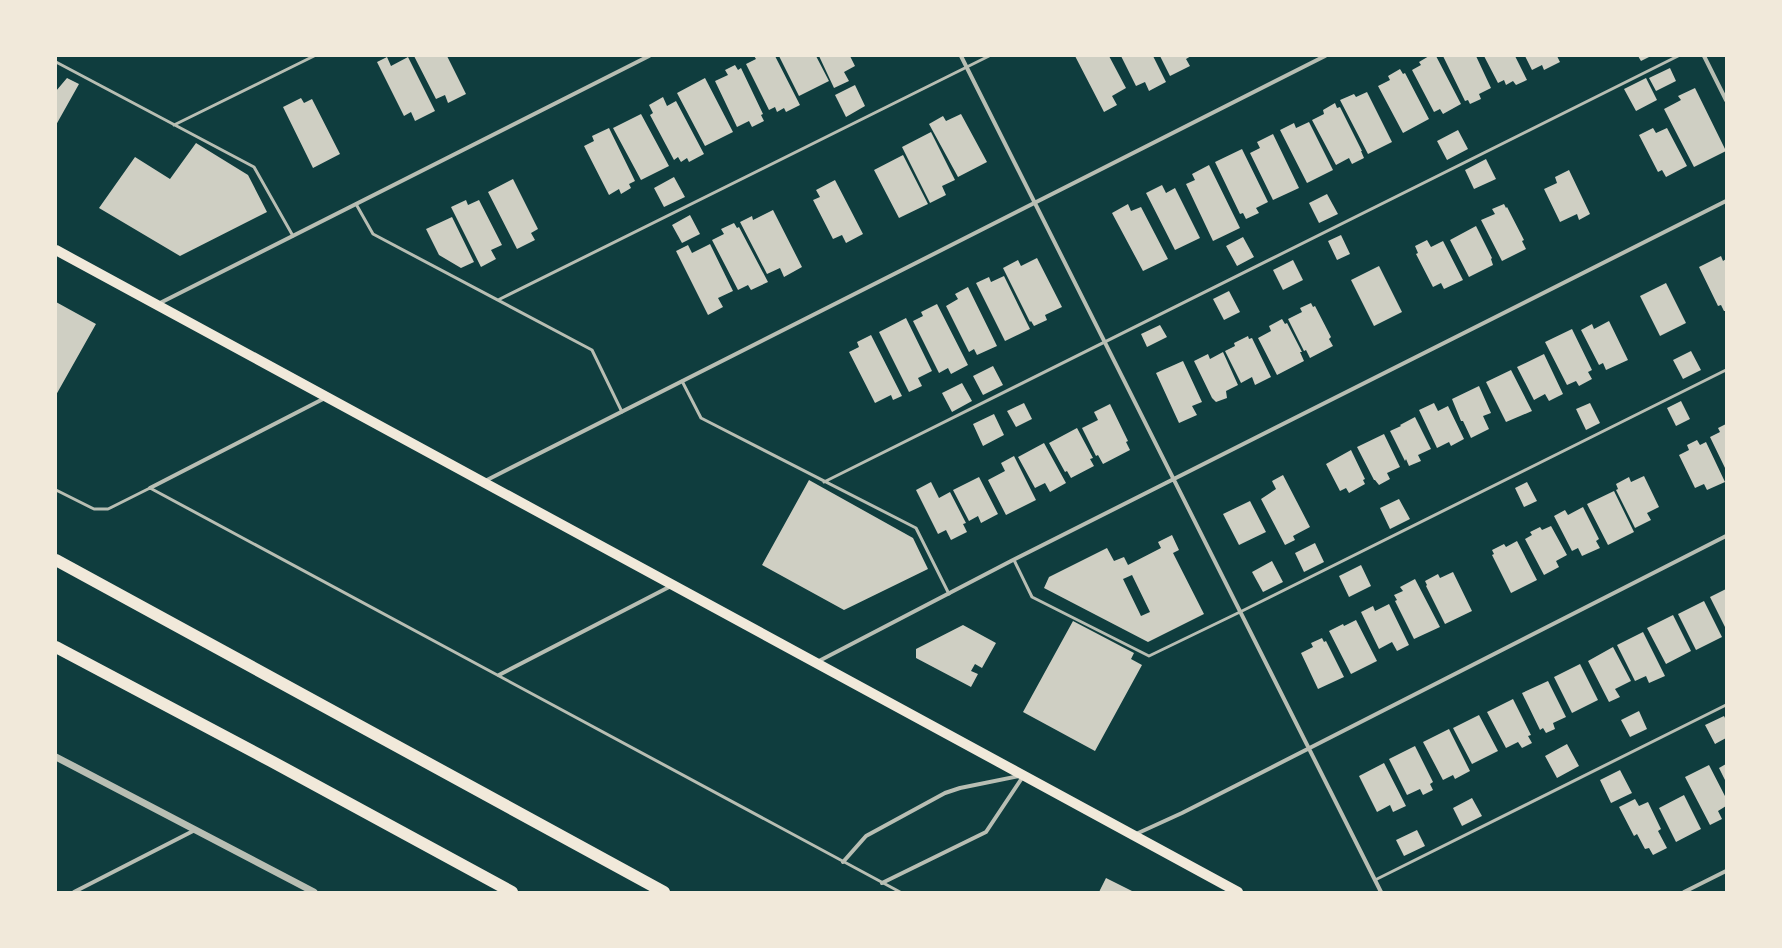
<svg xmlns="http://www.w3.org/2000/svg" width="1782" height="948" font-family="Ubuntu,sans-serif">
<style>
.building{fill:#cfcfc3;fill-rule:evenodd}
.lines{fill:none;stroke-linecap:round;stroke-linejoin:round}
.service{stroke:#b8beb3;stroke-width:3}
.minor{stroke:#b8beb3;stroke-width:4}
.tertiary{stroke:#b8beb3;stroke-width:7}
.primary{stroke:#f1e9da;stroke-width:10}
.motorway{stroke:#f1e9da;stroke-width:12}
</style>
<rect width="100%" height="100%" fill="#0f3d3e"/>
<path class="building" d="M 414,56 L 447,56 L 466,94 L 448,103 L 445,95 L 436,99 Z
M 754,56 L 775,56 L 800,105 L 786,112 L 784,108 L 777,112 L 775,107 L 769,110 L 746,64 L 756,59 Z
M 779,56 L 816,56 L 829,81 L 799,96 Z
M 819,56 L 850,56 L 855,66 L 844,72 L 849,81 L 834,88 Z
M 1075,56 L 1109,56 L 1126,88 L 1112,96 L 1117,105 L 1104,112 Z
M 1121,56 L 1153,56 L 1166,82 L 1149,91 L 1145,82 L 1136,86 Z
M 1160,56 L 1191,56 L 1186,59 L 1190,66 L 1170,76 Z
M 1429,56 L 1436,56 L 1461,104 L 1443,114 L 1440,109 L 1434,112 L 1412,70 L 1421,65 L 1419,62 Z
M 1443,56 L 1476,56 L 1491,88 L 1479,94 L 1481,99 L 1470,104 L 1468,100 L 1465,101 Z
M 1484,56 L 1515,56 L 1527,80 L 1516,85 L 1513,81 L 1506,85 L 1504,80 L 1498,83 Z
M 1525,56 L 1557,56 L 1560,62 L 1544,70 L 1542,65 L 1532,70 Z
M 1638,56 L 1651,56 L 1641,61 Z
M 387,57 L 391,66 L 408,57 L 435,111 L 415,121 L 411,112 L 404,116 L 377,62 Z
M 735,65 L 738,70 L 741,68 L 763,114 L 761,115 L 764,121 L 752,127 L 749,121 L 737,127 L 715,81 L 728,75 L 725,70 Z
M 1670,68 L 1676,81 L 1656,91 L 1649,78 Z
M 1400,69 L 1403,74 L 1405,73 L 1429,119 L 1403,133 L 1378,86 L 1390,80 L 1388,76 Z
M 67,78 L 79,84 L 56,125 L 56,91 Z
M 705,78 L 733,132 L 705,146 L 677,93 Z
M 1646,78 L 1657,100 L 1636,111 L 1624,89 Z
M 855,85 L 865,106 L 846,117 L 835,95 Z
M 1695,88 L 1726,151 L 1694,167 L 1664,109 L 1681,100 L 1678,96 Z
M 1367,92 L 1392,142 L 1368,154 L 1340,100 L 1354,94 L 1356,97 Z
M 663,97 L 667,106 L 676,101 L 704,154 L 689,162 L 687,158 L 681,162 L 678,157 L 674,160 L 650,115 L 653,113 L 649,105 Z
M 301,98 L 304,103 L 312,99 L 340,154 L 313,168 L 283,107 Z
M 1335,103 L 1337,108 L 1340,107 L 1362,151 L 1361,151 L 1364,158 L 1352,164 L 1349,158 L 1336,165 L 1312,120 L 1324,114 L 1323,110 Z
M 641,114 L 669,166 L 641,180 L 613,128 Z
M 961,114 L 987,162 L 958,177 L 929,124 L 943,116 L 946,121 Z
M 1309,122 L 1333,170 L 1307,183 L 1280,130 L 1294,123 L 1296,128 Z
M 609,128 L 635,181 L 629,184 L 631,188 L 621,194 L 619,189 L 609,195 L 584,146 L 594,141 L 592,136 Z
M 1653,128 L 1656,133 L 1667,128 L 1687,166 L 1666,177 L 1662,170 L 1658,172 L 1639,135 Z
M 1458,130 L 1468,149 L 1447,160 L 1437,141 Z
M 931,132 L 955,180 L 942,186 L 946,195 L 930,203 L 902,147 Z
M 1273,134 L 1299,188 L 1273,200 L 1250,153 L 1260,148 L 1257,142 Z
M 196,143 L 248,175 L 267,212 L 180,256 L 99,208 L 135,157 L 170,179 Z
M 1242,149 L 1268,202 L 1256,208 L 1259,213 L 1246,219 L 1243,213 L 1240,214 L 1215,162 Z
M 903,155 L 928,204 L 899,218 L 874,170 Z
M 1486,159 L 1496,179 L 1474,189 L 1465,170 Z
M 1209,165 L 1240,228 L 1213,241 L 1186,184 L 1195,180 L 1192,174 Z
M 1569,170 L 1590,214 L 1579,220 L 1577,214 L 1560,222 L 1544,189 L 1557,183 L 1555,177 Z
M 674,177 L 685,197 L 664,207 L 654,188 Z
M 513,179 L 538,229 L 531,233 L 535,240 L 517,249 L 488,192 Z
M 835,180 L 863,234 L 846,243 L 842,235 L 833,239 L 813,200 L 820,197 L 816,190 Z
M 1162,185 L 1166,193 L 1175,188 L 1200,238 L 1175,250 L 1146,193 Z
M 1327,194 L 1338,214 L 1319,223 L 1309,203 Z
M 466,200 L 468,205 L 479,200 L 502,245 L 491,250 L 496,259 L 481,267 L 451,207 Z
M 1128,204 L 1131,211 L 1141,207 L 1168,259 L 1143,271 L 1112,213 Z
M 1504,204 L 1506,208 L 1507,207 L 1524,240 L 1522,241 L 1526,249 L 1502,261 L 1481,220 L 1495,214 L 1492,209 Z
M 773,210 L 802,267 L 784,277 L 780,268 L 767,274 L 740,222 L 752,216 L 753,220 Z
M 690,215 L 700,234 L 682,243 L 672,225 Z
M 452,217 L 474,262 L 461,268 L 439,255 L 426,229 Z
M 734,223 L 737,228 L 739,227 L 768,282 L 751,290 L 748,285 L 738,290 L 712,240 L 724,234 L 721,229 Z
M 1476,226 L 1492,258 L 1491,259 L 1493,265 L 1469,277 L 1450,240 Z
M 1341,235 L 1350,254 L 1337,260 L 1328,241 Z
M 1243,237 L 1254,257 L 1237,266 L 1226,246 Z
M 1427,240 L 1431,247 L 1443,241 L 1463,280 L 1444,289 L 1441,283 L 1433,287 L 1416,254 L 1418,253 L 1415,246 Z
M 710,244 L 733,291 L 718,298 L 723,307 L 708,315 L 676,251 L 688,245 L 692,253 Z
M 1721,256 L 1723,261 L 1726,259 L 1726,311 L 1724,311 L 1721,305 L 1718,306 L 1699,267 Z
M 1037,258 L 1062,307 L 1045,315 L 1047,320 L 1034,326 L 1031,321 L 1030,322 L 1003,268 L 1018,260 L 1021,266 Z
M 1293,260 L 1303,280 L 1283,290 L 1273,270 Z
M 1379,266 L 1402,312 L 1374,326 L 1351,280 Z
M 1004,276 L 1030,329 L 1005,341 L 976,283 L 989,277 L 991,282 Z
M 1666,283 L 1686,323 L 1660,336 L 1640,296 Z
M 968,287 L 997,346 L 977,355 L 974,349 L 969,352 L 946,306 L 958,299 L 955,294 Z
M 1229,291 L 1240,312 L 1224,320 L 1213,299 Z
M 56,302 L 96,324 L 56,395 Z
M 1311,303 L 1313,307 L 1315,306 L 1331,337 L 1329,339 L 1333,346 L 1310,358 L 1306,350 L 1304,351 L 1288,319 L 1302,312 L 1300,308 Z
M 937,304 L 968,365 L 951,374 L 948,368 L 939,373 L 913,321 L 923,316 L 921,312 Z
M 906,318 L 932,371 L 918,378 L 922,386 L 909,392 L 879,332 Z
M 1282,319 L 1285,324 L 1287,323 L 1302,352 L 1300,352 L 1304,361 L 1277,375 L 1258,338 L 1271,331 L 1269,326 Z
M 1609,321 L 1628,360 L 1606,370 L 1603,363 L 1599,365 L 1581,330 L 1592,324 L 1594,329 Z
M 1160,325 L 1167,337 L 1147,347 L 1141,334 Z
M 1572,329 L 1592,370 L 1588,372 L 1592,379 L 1579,386 L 1576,381 L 1567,385 L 1545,342 Z
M 871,335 L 902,396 L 893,400 L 891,395 L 875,403 L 849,352 L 859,347 L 857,342 Z
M 1248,336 L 1249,339 L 1252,338 L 1271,377 L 1255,385 L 1252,377 L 1241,383 L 1225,351 L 1235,346 L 1234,343 Z
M 1691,351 L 1701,370 L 1683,379 L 1673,360 Z
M 1223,352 L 1238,385 L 1226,391 L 1227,398 L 1216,402 L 1212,398 L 1194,361 L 1208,354 L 1210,359 Z
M 1544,354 L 1563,394 L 1549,401 L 1545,394 L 1534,400 L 1517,367 Z
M 1183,361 L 1202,402 L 1192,406 L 1197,415 L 1179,423 L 1156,373 Z
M 993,366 L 1003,385 L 983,395 L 973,376 Z
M 1511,370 L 1532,411 L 1506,422 L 1486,382 Z
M 962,383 L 972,401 L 952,412 L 942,393 Z
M 1479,386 L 1491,413 L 1483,416 L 1489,429 L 1471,438 L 1463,421 L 1461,421 L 1452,399 Z
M 1681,401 L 1690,419 L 1676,426 L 1667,408 Z
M 1024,403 L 1032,419 L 1016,427 L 1007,411 Z
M 1434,403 L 1438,411 L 1448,406 L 1464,439 L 1451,446 L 1449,442 L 1437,448 L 1419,410 Z
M 1590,403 L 1600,423 L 1586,430 L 1576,409 Z
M 1110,404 L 1128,441 L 1126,442 L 1130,450 L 1103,464 L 1098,455 L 1096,456 L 1082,428 L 1098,420 L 1094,412 Z
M 994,414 L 1004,435 L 983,446 L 973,424 Z
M 1415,417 L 1431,449 L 1418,455 L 1421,461 L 1409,466 L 1406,459 L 1405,461 L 1390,431 L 1401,426 L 1400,425 Z
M 1726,424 L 1726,470 L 1710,437 L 1720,432 L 1718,428 Z
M 1077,428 L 1093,458 L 1090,459 L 1094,466 L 1071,478 L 1067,471 L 1065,472 L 1049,443 Z
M 1384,434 L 1400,467 L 1387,473 L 1390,479 L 1379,485 L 1375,480 L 1374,480 L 1357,447 Z
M 1697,440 L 1700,445 L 1706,442 L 1725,482 L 1707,490 L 1704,484 L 1695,488 L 1679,455 L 1689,450 L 1687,445 Z
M 1044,443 L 1066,483 L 1050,492 L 1045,483 L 1035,488 L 1018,457 Z
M 1351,450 L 1365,479 L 1363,480 L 1365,484 L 1349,493 L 1346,488 L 1340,491 L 1326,464 Z
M 1014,456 L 1036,500 L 1006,515 L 988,480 L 1005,471 L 1001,463 Z
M 1283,475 L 1310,527 L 1293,536 L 1295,540 L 1285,545 L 1261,499 L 1276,489 L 1272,481 Z
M 1644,476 L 1659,507 L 1647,513 L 1651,520 L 1635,528 L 1616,490 L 1618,489 L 1616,484 L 1629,477 L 1631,482 Z
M 979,477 L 998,514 L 981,523 L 978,516 L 969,521 L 953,490 Z
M 809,480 L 913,538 L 928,569 L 844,610 L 762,565 Z
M 931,482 L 939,498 L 950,492 L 966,523 L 963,524 L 967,532 L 951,540 L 946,530 L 938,534 L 916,490 Z
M 1527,482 L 1537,501 L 1524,507 L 1515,488 Z
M 1614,491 L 1634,532 L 1608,545 L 1587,504 Z
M 1399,499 L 1410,519 L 1390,529 L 1380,508 Z
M 1250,501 L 1266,532 L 1239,545 L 1223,514 Z
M 1583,507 L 1599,539 L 1596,541 L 1600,548 L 1582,556 L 1578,548 L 1572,551 L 1554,516 L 1565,510 L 1568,515 Z
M 1551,526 L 1567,555 L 1556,561 L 1559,567 L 1544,575 L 1525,539 L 1532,535 L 1530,532 L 1540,527 L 1542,530 Z
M 1172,535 L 1179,550 L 1173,553 L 1204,614 L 1148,642 L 1044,588 L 1049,577 L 1107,548 L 1114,561 L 1124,557 L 1128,565 L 1161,548 L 1158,542 ZM 1132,575 L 1150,612 L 1141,616 L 1123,579 Z
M 1517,541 L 1537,580 L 1511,593 L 1492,555 L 1494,554 L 1492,550 L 1504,544 L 1506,547 Z
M 1315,543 L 1324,562 L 1304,572 L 1295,553 Z
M 1272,561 L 1283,582 L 1263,592 L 1252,572 Z
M 1361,565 L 1371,586 L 1349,597 L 1339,576 Z
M 1453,572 L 1472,611 L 1445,624 L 1426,586 L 1427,585 L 1425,581 L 1438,574 L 1440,578 Z
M 1415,579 L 1440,627 L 1414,639 L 1395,601 L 1397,600 L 1394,595 L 1403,591 L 1400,587 Z
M 1726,589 L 1726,629 L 1710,597 Z
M 1704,601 L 1722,637 L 1696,650 L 1678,614 Z
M 1389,604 L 1409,645 L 1397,651 L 1392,642 L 1379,649 L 1361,612 L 1373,606 L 1375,611 Z
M 1673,615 L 1691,651 L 1666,664 L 1647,628 Z
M 1356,620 L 1377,661 L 1351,674 L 1329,631 L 1343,624 L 1344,626 Z
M 1073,621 L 1134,653 L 1131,659 L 1142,665 L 1095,751 L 1023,712 Z
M 963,625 L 996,643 L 982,668 L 975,664 L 971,671 L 978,674 L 971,687 L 916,658 L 916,649 Z
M 1643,632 L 1665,676 L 1649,683 L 1646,676 L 1635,681 L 1617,645 Z
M 1322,638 L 1324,642 L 1326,641 L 1344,677 L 1318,689 L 1301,653 L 1313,647 L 1311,643 Z
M 1613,647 L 1631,681 L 1615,689 L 1620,697 L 1609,702 L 1588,661 Z
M 1580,664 L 1598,700 L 1572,713 L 1554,677 Z
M 1548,681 L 1566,717 L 1553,723 L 1555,729 L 1546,733 L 1543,728 L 1540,730 L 1522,693 Z
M 1513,699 L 1531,735 L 1528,736 L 1532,743 L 1522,748 L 1518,742 L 1506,748 L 1487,712 Z
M 1639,711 L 1647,729 L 1630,737 L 1621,720 Z
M 1479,715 L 1498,751 L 1472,764 L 1453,728 Z
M 1724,716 L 1726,720 L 1726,738 L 1715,744 L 1705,725 Z
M 1449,729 L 1470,771 L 1455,779 L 1453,775 L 1443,780 L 1423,742 Z
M 1567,744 L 1579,766 L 1557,778 L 1545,756 Z
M 1415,746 L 1433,782 L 1430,784 L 1433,790 L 1423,795 L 1420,789 L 1407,795 L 1389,759 Z
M 1384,763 L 1406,806 L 1393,812 L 1390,805 L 1377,812 L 1359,776 Z
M 1726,764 L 1726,782 L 1719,768 Z
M 1709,765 L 1726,798 L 1726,806 L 1718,811 L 1722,819 L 1710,825 L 1685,777 Z
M 1620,770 L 1632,793 L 1611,803 L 1600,780 Z
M 1684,795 L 1701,829 L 1676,842 L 1659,808 Z
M 1472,798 L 1482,816 L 1462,826 L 1453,808 Z
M 1635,799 L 1639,806 L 1648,802 L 1661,829 L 1658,831 L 1667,848 L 1653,855 L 1649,848 L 1645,849 L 1637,834 L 1634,836 L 1619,807 Z
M 1417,830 L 1425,846 L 1404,856 L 1396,840 Z
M 1106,878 L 1134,892 L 1099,892 Z"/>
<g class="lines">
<path class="service" d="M 56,62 L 254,167 L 293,236
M 174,125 L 314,56
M 356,204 L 373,234 L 592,350 L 622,412
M 498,300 L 989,56
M 682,381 L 701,418 L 916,528 L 949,594
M 824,482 L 1678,56
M 56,490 L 94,509 L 108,509 L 150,488 L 900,892
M 1014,560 L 1032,597 L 1149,656 L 1240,612 L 1726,370
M 1375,880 L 1726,705"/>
<path class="minor" d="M 961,56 L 1381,892
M 1704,56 L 1726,100
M 158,304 L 649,56
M 485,481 L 1325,56
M 150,488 L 325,398
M 817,662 L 1011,561 L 1726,201
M 499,675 L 671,586
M 1136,834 L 1182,813 L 1726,536
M 843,862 L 866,836 L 945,793 L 960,788 L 1024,775 L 986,832 L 882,883
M 74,892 L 195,830
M 1684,892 L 1726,871"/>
<path class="tertiary" d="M 56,757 L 314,892"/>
<path class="primary" d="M 56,250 L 1238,892"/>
<path class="motorway" d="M 56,560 L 664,892
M 56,647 L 271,761 L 512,892"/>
</g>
<rect width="1782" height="948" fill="none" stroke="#f1e9da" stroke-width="114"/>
</svg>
